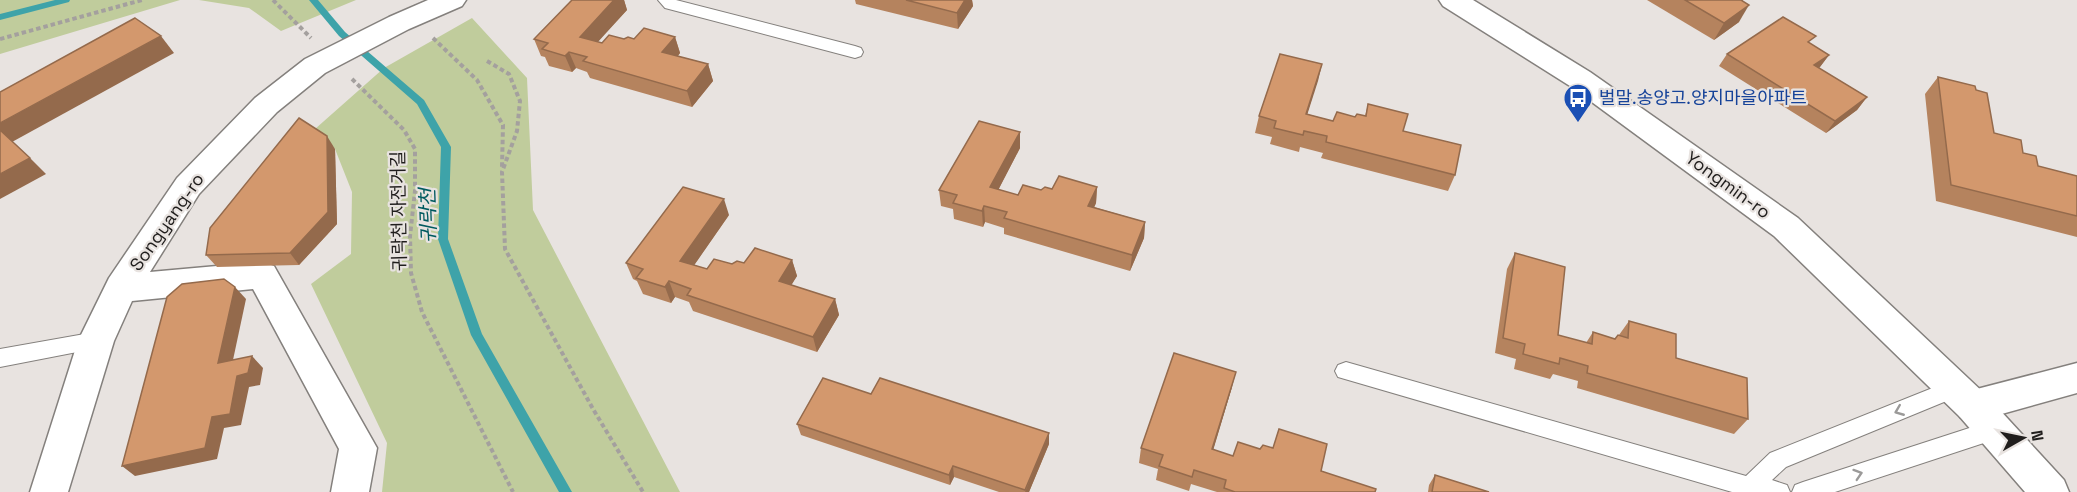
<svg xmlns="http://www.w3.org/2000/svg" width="2077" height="492" font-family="'Space Grotesk','Noto Sans KR',sans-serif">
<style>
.green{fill:#c0cc9c}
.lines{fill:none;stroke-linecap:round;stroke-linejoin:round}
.stream{fill:#3ea3a9;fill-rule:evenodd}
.service-casing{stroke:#84807d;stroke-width:2}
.minor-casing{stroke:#84807d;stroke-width:3}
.tertiary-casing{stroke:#84807d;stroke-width:3}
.path{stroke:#a4a09e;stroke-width:4;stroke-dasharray:4.5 3;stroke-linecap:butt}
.service{fill:#fff;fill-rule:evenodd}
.minor{fill:#fff;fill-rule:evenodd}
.tertiary{fill:#fff;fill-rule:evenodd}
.wall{fill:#b5835e}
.shaded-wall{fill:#946a4c}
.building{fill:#d3986d;stroke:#946a4c;stroke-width:1.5}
.oneway{stroke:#9b9a99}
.labels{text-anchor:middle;stroke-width:4.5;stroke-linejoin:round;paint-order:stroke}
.transit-label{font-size:18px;fill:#164399;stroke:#e8e3e0;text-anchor:start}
.street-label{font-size:18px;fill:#201e1d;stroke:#e8e3e0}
.water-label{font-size:20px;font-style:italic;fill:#005a5f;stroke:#e8e3e0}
</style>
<rect width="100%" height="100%" fill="#e8e3e0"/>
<g class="green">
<path d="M0,0H180L0,54Z"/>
<path d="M199,0H356L281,31L249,8Z"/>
<path d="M472,18L527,78L533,210L680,492H382L387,443L311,284L351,254L352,192L335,149L315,129L384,68Z"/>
</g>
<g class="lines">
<g class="stream">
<path d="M55,0H70L69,2L0,20V14Z"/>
<path d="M309,0H318L345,32L424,100L451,147L448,239L482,334L572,492H559L471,335L438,239L441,147L417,104L339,36Z"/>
</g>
<g class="service-casing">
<g id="service">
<path d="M658,0H676L855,46L861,48L863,52L861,56L855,58L665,8Z"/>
<path d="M96,332L103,335L106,341L103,347L0,367V349Z"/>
<path d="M1346,362L1746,476L1770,453L1945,383L1953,380L1961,383L1964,389L1961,395L1786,467L1772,480L1787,485L1790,492H1732L1338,377L1335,371L1338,365Z"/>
<path d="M1994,420L2002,423L2005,430L2002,437L1835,492H1792L1795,485L1803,482Z"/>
</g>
</g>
<g class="minor-casing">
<g id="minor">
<path d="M428,0H466L462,6L409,29L325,73L277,112L199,194L150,272L262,262L274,266L377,448L369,492H331L339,449L253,289L132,301L114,341L68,492H30L78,341L109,278L177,178L255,98L305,59L389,17Z"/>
<path d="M2077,363V393L1973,422L1960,417L1955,406L1960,395L1973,390Z"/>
</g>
</g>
<g class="tertiary-casing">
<path id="tertiary" d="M1439,0H1473L1590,72L1798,218L1986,395L2064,480L2069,492H2025L1960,417L1774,236L1570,86L1443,6Z"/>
</g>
<g class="path">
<path d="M273,0L311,38"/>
<path d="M433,38L477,80L503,125L502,167"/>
<path d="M0,39L142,0"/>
<path d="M487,61L509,74L520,101L517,131L502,172L505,249L593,409L643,492"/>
<path d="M352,79L404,130L415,149V191L410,236L411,273L422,312L513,492"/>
</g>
<use href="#service" class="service"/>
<use href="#minor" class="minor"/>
<use href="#tertiary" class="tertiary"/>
</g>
<g class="wall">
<path d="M572,0H624L627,10L597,42L602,43L624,39L675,37L680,53L678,56L708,64L713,81L692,107L590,78L587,72L576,68L572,72L549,66L545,57L541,56L534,39Z"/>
<path d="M855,0H972L973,6L958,29L856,4Z"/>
<path d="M1647,0H1743L1739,22L1714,40Z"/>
<path d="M1811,44L1829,55L1819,68L1867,97L1857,110L1826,133L1719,66L1727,54Z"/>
<path d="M1322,64L1307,114L1333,121L1355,117L1365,116L1368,104L1403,131L1455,175L1448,191L1321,158L1323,153L1300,147L1299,152L1270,144L1272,137L1255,133L1259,116Z"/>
<path d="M1938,77L1976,90L1994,133L2023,153L2038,166L2077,176V237L1936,201L1925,94Z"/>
<path d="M1020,132V148L998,190L1018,195L1041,190L1097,187L1096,203L1094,207L1145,222L1144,238L1130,271L1004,234V228L985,222L983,227L954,219L953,209L941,206L939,190Z"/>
<path d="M335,149L337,224L299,265L217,267L206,255Z"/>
<path d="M729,215L694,265L707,269L732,264L792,260L797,276L791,285L835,299L839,315L817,352L693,311L689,302L675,297L671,303L643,294L637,281L633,279L626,263Z"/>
<path d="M1515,253L1558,335L1586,343L1593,332L1615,339L1619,335L1629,321L1676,358L1748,419L1734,434L1577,388L1578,381L1553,374L1550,379L1514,369L1516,359L1495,353L1507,269Z"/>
<path d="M1232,387L1213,450L1233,456L1260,449L1273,448L1279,429L1321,471L1375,492H1217L1191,484L1189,491L1156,480L1158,469L1139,463L1141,448Z"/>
<path d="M871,394L1049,444L1029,492H999L954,477L950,485L801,435L797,424Z"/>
<path d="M1435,475L1489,492H1428L1429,485Z"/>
</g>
<g class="shaded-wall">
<path d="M614,0H624L627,10L587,54L580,37Z"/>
<path d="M965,0H972L973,6L958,29L957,13Z"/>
<path d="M1749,5L1739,22L1714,40L1724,23Z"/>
<path d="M161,36L174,53L12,142L0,130V123Z"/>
<path d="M675,37L680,53L668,68L662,52Z"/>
<path d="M569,52L576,68L572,72L565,56Z"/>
<path d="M1829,55L1820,67L1805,78L1814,65Z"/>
<path d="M708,64L713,81L692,107L687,91Z"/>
<path d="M1322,64L1318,81L1302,131L1306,114Z"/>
<path d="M1867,97L1857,110L1826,133L1835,121Z"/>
<path d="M1020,132V148L991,204L990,187Z"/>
<path d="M327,136L335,149L337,224L299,265L290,253Z"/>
<path d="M30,158L46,174L0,199V174Z"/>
<path d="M1097,187L1096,203L1088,222V206Z"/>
<path d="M724,199L729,215L686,277L680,261Z"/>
<path d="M984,206L985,222L983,227L982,211Z"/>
<path d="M1145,222L1144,238L1130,271L1132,255Z"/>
<path d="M792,260L797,276L784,297L779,281Z"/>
<path d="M669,281L675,297L671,303L665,287Z"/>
<path d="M235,287L246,299L230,374L218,363Z"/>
<path d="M835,299L839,315L817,352L813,337Z"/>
<path d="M252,356L263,368L260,385L249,387L241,425L224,428L217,459L135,476L122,466L212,417L237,376Z"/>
<path d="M1236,372L1232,387L1209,464L1212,449Z"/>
<path d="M1049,433V444L1029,492H1025Z"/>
<path d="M953,466L954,477L950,485L949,475Z"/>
</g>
<g class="building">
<path d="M572,0H614L580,37L602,43L609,35L624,39L628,37L634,39L644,28L675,37L662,52L708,64L687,91L583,61L587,57L569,52L565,56L542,49L548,43L534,39Z"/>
<path d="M906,0H965L957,13Z"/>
<path d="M1685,0H1741L1749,5L1724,23Z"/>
<path d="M1783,17L1816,36L1808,42L1829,55L1814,65L1867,97L1835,121L1727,54Z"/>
<path d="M135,18L161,36L0,123V92Z"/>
<path d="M1280,54L1322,64L1306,114L1333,121L1337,112L1355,117L1357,114L1366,116L1368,104L1408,114L1403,131L1461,145L1455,175L1326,142L1327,136L1304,131L1303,135L1274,128L1276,121L1259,116Z"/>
<path d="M1938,77L1975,86L1976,90L1987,93L1994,133L2021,140L2023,153L2036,156L2038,166L2077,176V216L1951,185Z"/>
<path d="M299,118L327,136L328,212L290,253L206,255L210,228Z"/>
<path d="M979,121L1020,132L990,187L1018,195L1023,185L1041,190L1045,187L1052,189L1059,176L1097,187L1088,206L1145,222L1132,255L1004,218L1007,212L984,206L982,211L953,203L957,195L939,190Z"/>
<path d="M0,130L30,158L0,174Z"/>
<path d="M683,187L724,199L680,261L707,269L714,259L732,264L737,261L744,263L755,248L792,260L779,281L835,299L813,337L687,295L691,289L669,281L665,287L636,278L643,269L626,263Z"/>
<path d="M1515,253L1565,267L1558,335L1592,344L1593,332L1615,339L1618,335L1628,338L1629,321L1676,334V358L1747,378L1748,419L1587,373L1588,366L1560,358L1559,364L1523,354L1525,344L1503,338Z"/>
<path d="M224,279L235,287L218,363L252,356L248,373L237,376L230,414L212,417L205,448L122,466L167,297L182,284Z"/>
<path d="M1174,353L1236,372L1212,449L1233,456L1238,442L1260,449L1263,445L1273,448L1279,429L1327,444L1321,471L1376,489L1375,492H1235L1224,488L1226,480L1194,470L1192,477L1159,466L1163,455L1141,448Z"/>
<path d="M823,378L871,394L880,378L1049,433L1025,490L953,466L949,475L797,424Z"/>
<path d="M1435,475L1489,492H1432Z"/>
</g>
<defs><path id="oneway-chevron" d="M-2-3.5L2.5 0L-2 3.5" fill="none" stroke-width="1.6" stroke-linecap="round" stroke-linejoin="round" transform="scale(1.5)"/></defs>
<g class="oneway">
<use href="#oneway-chevron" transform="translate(1899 411) rotate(158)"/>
<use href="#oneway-chevron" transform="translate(1858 474) rotate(-18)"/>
</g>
<defs>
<g id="bus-pin" transform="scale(1.5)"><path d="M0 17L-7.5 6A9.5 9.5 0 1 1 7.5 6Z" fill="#1a4fb4" stroke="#e8e3e0"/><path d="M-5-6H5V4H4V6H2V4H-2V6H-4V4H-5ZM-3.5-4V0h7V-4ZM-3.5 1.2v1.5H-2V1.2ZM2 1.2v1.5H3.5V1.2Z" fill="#fff"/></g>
</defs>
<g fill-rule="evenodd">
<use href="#bus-pin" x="1578" y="98"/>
</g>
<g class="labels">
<g class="transit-label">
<text x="1599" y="104">벌말.송양고.양지마을아파트</text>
</g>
<g class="street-label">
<text transform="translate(1728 185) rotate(36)" y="6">Yongmin-ro</text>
<text transform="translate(399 211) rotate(-91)" y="6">귀락천 자전거길</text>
<text transform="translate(167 222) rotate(-55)" y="6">Songyang-ro</text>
</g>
<g class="water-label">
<text transform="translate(428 216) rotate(-92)" y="7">귀락천</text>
</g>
</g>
<g transform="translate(2023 438) rotate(81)" stroke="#e8e3e0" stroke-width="4.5" paint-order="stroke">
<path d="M0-4.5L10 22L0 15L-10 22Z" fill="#201e1d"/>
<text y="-9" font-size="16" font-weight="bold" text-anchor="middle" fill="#201e1d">N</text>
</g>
</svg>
